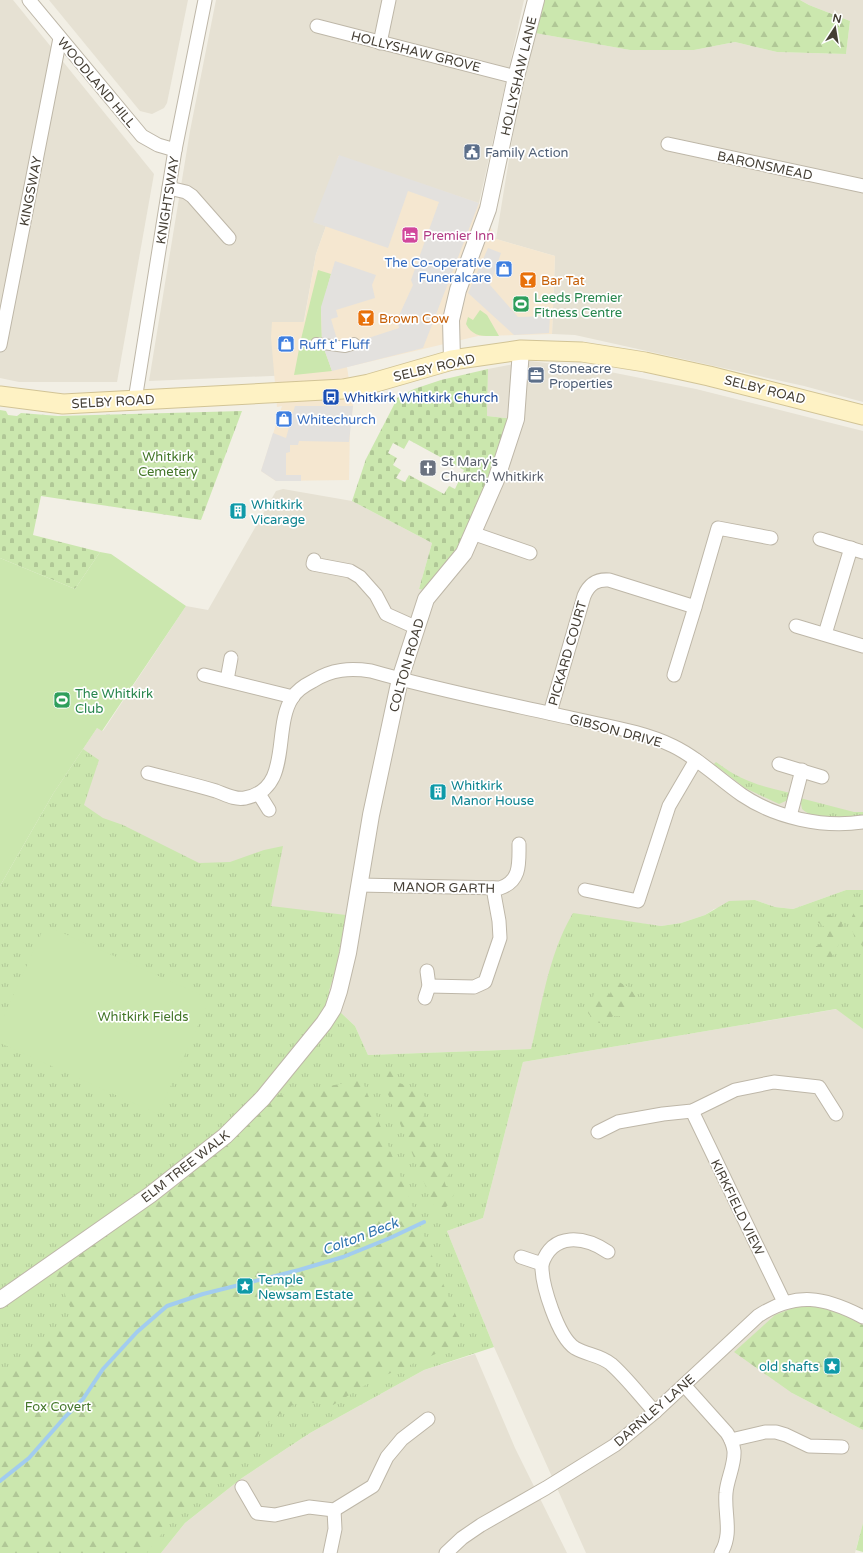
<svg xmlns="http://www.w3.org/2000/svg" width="863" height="1553" font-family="'Varela Round',sans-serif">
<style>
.residential{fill:#e6e1d3}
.commercial{fill:#f5e7d0}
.grass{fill:url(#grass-tufts)}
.forest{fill:url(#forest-firs)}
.cemetery{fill:url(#cemetery-stones);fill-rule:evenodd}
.garden{fill:#cbe7ae}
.parking{fill:#e3e1de}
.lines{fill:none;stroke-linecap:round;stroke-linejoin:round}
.stream{stroke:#a2ccef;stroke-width:4}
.pedestrian-casing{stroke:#beb7a8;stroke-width:12}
.minor-casing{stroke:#beb7a8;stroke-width:15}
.tertiary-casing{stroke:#beb7a8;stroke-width:18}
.secondary-casing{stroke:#d2c496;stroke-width:21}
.pedestrian{stroke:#fff;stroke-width:10}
.minor{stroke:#fff;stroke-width:13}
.tertiary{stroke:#fff;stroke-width:16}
.secondary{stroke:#fef2c4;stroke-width:19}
.labels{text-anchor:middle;stroke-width:3.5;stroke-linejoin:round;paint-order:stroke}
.street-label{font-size:13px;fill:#453f35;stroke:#fff}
.service-label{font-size:13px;fill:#4e5e75;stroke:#fff;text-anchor:start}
.hotel-label{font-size:13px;fill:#b23c85;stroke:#fff;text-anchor:start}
.shop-label{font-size:13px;fill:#366cbe;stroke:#fff;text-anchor:start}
.food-label{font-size:13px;fill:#c56008;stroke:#fff;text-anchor:start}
.leisure-label{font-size:13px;fill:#27864d;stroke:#fff;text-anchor:start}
.transit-label{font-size:13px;fill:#164399;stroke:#fff;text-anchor:start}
.park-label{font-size:13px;fill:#437629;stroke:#fff}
.worship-label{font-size:13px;fill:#5b616d;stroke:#fff;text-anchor:start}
.culture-label{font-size:13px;fill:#0d838f;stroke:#fff;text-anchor:start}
.water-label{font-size:14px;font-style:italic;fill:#2f74af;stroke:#fff}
</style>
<defs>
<pattern id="grass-tufts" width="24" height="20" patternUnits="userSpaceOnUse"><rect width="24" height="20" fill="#cbe7ae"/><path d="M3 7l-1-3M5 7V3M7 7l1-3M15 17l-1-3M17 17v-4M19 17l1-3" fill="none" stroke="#b0c796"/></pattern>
<pattern id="forest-firs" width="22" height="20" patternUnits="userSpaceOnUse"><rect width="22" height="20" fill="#cbe7ae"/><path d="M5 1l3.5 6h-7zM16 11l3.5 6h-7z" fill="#b0c796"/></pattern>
<pattern id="cemetery-stones" width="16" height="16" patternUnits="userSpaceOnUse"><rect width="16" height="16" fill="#cbe7ae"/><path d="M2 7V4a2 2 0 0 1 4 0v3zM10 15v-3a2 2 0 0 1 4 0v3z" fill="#b0c796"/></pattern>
</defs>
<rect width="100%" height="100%" fill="#f2efe5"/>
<g class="residential">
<path d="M0,0H13L154,174L117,382H19L0,378Z"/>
<path d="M49,0H188L167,103L164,108L152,114L140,111Z"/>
<path d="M216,0H524L479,203L314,222L326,226L316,254L294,375L149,381L190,131Z"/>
<path d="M800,0H863V402L804,386L575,335L552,334L555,256L496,239L516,116L535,33L630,50H694L735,42L777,52L846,54L850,21L809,5Z"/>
<path d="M530,361L595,369L696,389L863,431V890H846L793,909L775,907L755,900L714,909L705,915L681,923L661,926L630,922L551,969L531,1049L368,1055L355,1026L338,1010L53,794L97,728L103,731L186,606L208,610L276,491L283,489L352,501L432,543L419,589L432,592L515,419L487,416L488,369Z"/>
<path d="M837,1009L863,1029V1325L845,1315L792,1393L863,1430V1523L855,1553H586L494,1347L447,1231L483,1218L523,1062Z"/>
<path d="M475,1354L515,1448L567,1553H161L185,1523L242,1478L310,1433L424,1370Z"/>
</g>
<path class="commercial" d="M338,156L479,203L496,239L555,256L552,334L478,336L347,367L353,406L350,426L349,480L276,481L261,471L282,406L277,407L271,337L272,322H304L316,254L326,226Z"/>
<g class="grass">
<path d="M83,749L99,760L84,805L103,818L123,825L199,863L230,862L264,850L283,846L271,906L346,915L336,968L329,991L336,999L338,1010L355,1026L368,1055L531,1049C542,1004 549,953 573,913L661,926L681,923L705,915L729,901L755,900L775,907L793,909L846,890H863V1029L836,1009L523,1062L483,1218L447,1231L494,1347L424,1370L310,1433L242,1478L185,1523L161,1553H0V886L53,794Z"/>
<path d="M716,762C743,782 758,785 790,793L788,800L779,804L745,788L714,764Z"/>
<path d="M800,798L854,812H863V816C848,818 812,820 802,809Z"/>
<path d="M863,1523V1552L856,1550Z"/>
</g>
<g class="forest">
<path d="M543,0H800L809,5L850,21L846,54L777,52L735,42L694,50H630L535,33Z"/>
<path d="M860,905H863V947C850,931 845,921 860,905Z"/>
<path d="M822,913L830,915L842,922C842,938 839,948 829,961L820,958L815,947L825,941L830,930L817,922Z"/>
<path d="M619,982L630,988L639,1001L625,1016H613L605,1024L595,1022L588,1013L594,994L603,989L610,994L612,988Z"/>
<path d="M389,1070L396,1072L397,1082L420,1091L428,1100L423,1118L432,1132L428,1138C432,1156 446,1155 451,1172L444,1180L446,1186L455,1189C453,1202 447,1207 437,1214L379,1072Z"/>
<path d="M362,1080L466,1341L372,1381L333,1405L298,1401L265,1425L237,1466L174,1518L147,1553H0V1380L52,1332L75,1319L64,1292L44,1269L263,1098Z"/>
<path d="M798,1306H820L845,1315L863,1325V1430L792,1393L734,1352L775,1315Z"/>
</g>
<g class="cemetery">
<path d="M488,369L487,416L516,419L472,533L432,592L419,589L432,543L352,501L366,459L398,397L414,389L441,380ZM409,440L464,470L455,489L449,486L444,494L409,475L405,482L396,478L401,470L393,465L397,458L388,453L393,443L404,449Z"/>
<path d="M0,410L6,411L8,415L17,416L21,413L58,416L242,411L201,520L41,496L33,535L100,552L75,589L0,558Z"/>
</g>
<g class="garden">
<path d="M318,270L331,274L321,311L322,343L332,371L294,375L301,339Z"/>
<path d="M480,310L487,315L499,336C485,336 473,338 466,324L468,317L473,320Z"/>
<path d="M100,552L111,554L186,606L102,731L97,728L53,794L0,886V558L75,589Z"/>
<path d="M45,925L210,999L158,1114L0,1043V1025Z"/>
</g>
<g class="parking">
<path d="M339,155L479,203L423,348L332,371L322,343L321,307L335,261L376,275L372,285L375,298L336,310L338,317L331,319L338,343L346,340L347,345L399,328L397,320L413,285L411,280L439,202L408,191L388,248L313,222Z"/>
<path d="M488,248L501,253L490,285L518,317L550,316L549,333L514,335L468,293Z"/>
<path d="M295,406H353L349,442L299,441L298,445H290V452L286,453V475H301V481H276L261,471L273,433L286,438Z"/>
</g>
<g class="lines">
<path class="stream" d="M0,1481L29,1458L65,1417L83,1399L103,1369L137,1332L167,1306L203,1294L299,1270L343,1257L390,1238L424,1222"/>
<g class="pedestrian-casing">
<path id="pedestrian" d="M316,343L345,347L355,344L354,343"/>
</g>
<g class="minor-casing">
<g id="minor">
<path d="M29,0L142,136L158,145L175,150"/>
<path d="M317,26L516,77"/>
<path d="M380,43L389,0"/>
<path d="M668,144L863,186"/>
<path d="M169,188L186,192L192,196L229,238"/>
<path d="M0,345L60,38"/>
<path d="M135,400L175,150L205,0"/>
<path d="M472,533L530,553"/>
<path d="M820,539L863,552"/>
<path d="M314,560L313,564L350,571L360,577L376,595L386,614L415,627"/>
<path d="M796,626L863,646"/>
<path d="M825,634L851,548"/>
<path d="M204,675L293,697"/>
<path d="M674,675L695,607"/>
<path d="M227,680L231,658"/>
<path d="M550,713L584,596C589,584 597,579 609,580L695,607L718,528L771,538"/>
<path d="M779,764L822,777"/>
<path d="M148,773C170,779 193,784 216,791C225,794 234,800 245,798C293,789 272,729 292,698C297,690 305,685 313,681C332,669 350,668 371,671C437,690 504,703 571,718C605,726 642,731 673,746C698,758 719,779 742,795C776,818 823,828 863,822"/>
<path d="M259,794L269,810"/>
<path d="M790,816L802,770"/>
<path d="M359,885L500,888C521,881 519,863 519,844"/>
<path d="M585,890L638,901L669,806L696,760"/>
<path d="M429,986L474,987L485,982L500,938L499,921L493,888"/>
<path d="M425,998L429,986L427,971"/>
<path d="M692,1111L784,1302"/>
<path d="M598,1132L618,1122L663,1114L692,1111L735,1090L774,1082L819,1087L836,1114"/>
<path d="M521,1257L542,1264C553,1232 584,1236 608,1252"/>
<path d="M542,1264C541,1284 558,1337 575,1348C587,1355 600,1355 611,1364C627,1378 641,1397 655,1412"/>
<path d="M684,1385L727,1433C731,1439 733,1444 734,1451C735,1465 727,1479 726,1493C724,1514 733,1533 721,1553"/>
<path d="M731,1440L765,1432H776L786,1435L809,1446L842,1447"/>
<path d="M242,1487L257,1513L275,1515L309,1507L334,1510L373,1486L387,1457L402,1439L428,1419"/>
<path d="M330,1553L335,1529L334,1510"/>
<path d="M446,1553L462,1538L481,1525L546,1488L615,1445L655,1412L758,1316C796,1291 825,1297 863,1317"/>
</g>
</g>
<g class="tertiary-casing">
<g id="tertiary">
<path d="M452,360L451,320L458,290L488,209L516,77L536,0"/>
<path d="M0,1300L150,1195L225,1136L263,1098L324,1023L333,1009L339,991L348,953L371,815L400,679L426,599L464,553L496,480L516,419L521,350"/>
</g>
</g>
<g class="secondary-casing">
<path id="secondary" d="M0,396L63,404L343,389L369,384L452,360L521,350L582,352L645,362L709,376L863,415"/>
</g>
<use href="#pedestrian" class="pedestrian"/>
<use href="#minor" class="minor"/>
<use href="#tertiary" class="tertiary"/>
<use href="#secondary" class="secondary"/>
</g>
<defs>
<g id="civic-square" transform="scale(0.9)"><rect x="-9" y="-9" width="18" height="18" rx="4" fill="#5c6f8a" stroke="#fff"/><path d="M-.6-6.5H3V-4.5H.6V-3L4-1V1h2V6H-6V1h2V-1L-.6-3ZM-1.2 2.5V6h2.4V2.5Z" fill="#fff"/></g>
<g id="hotel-square" transform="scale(0.9)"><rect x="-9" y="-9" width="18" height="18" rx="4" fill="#d1479c" stroke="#fff"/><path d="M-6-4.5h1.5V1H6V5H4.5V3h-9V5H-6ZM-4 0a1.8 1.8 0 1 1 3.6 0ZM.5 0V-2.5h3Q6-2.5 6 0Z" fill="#fff"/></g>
<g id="shop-square" transform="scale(0.9)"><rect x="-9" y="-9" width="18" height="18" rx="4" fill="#3f7fe0" stroke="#fff"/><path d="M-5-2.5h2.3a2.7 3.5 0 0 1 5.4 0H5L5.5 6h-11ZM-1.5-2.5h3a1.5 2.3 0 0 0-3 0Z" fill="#fff"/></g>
<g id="bar-square" transform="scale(0.9)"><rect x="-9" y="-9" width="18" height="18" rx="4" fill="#e8710a" stroke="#fff"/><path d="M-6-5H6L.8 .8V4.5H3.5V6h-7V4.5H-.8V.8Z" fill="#fff"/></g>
<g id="stadium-square" transform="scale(0.9)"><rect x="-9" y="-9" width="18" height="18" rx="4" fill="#2e9e5b" stroke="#fff"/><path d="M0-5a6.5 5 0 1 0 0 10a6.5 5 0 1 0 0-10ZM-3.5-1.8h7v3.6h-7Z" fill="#fff"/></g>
<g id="office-square" transform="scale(0.9)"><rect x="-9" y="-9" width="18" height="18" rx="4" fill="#5c6f8a" stroke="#fff"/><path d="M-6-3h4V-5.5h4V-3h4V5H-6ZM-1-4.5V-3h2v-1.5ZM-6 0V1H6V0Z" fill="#fff"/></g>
<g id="bus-square" transform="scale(0.9)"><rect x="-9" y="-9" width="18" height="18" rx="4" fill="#1a4fb4" stroke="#fff"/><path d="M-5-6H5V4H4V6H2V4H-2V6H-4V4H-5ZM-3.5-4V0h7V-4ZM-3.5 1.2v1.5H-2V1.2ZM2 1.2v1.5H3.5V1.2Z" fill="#fff"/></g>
<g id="church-square" transform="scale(0.9)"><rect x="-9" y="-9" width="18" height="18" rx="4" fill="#6b7280" stroke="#fff"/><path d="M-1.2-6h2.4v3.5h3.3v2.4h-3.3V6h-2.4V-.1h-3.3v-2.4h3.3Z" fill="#fff"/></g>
<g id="building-square" transform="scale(0.9)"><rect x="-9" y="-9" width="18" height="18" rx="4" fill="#0f9aa8" stroke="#fff"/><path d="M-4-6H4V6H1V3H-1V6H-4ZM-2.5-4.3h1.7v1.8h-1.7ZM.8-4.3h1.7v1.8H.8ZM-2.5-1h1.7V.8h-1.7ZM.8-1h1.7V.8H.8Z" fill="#fff"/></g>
<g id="sight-square" transform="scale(0.9)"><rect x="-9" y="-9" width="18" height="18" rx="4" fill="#0f9aa8" stroke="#fff"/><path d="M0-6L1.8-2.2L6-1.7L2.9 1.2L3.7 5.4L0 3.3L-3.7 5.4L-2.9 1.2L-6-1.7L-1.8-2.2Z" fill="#fff"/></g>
</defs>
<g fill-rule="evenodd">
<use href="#civic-square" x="472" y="152"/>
<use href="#hotel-square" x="410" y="235"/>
<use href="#shop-square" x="504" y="269"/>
<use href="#bar-square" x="528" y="280"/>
<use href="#stadium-square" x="521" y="304"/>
<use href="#bar-square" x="366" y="318"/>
<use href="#shop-square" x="286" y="344"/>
<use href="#office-square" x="536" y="375"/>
<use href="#bus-square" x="331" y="397"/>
<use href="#shop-square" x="284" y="419"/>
<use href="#church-square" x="428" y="468"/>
<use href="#building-square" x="238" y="511"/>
<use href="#stadium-square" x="62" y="700"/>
<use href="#building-square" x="438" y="792"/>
<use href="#sight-square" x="245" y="1286"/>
<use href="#sight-square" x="832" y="1366"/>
</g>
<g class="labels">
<g class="street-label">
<text transform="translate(416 51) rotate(14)" y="5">HOLLYSHAW GROVE</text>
<text transform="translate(518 76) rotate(-77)" y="5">HOLLYSHAW LANE</text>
<text transform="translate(97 82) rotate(50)" y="5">WOODLAND HILL</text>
<text transform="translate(765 165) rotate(12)" y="5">BARONSMEAD</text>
<text transform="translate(30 191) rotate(-79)" y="5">KINGSWAY</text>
<text transform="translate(167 200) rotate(-81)" y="5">KNIGHTSWAY</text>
<text transform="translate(434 367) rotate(-13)" y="5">SELBY ROAD</text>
<text transform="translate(765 389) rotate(14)" y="5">SELBY ROAD</text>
<text transform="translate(113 401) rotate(-3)" y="5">SELBY ROAD</text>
<text transform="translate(567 653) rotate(-74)" y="5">PICKARD COURT</text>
<text transform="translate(406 665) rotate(-74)" y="5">COLTON ROAD</text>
<text transform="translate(616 730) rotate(15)" y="5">GIBSON DRIVE</text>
<text transform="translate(444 887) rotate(1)" y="5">MANOR GARTH</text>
<text transform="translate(185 1166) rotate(-38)" y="5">ELM TREE WALK</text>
<text transform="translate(738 1207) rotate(64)" y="5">KIRKFIELD VIEW</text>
<text transform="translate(654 1410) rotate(-41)" y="5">DARNLEY LANE</text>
</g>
<g class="service-label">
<text x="485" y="157">Family Action</text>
<text x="549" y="373">Stoneacre<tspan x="549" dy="15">Properties</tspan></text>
</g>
<g class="hotel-label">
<text x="423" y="240">Premier Inn</text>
</g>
<g class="shop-label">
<text x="491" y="267" text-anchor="end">The Co-operative<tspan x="491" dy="15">Funeralcare</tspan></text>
<text x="299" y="349">Ruff t' Fluff</text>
<text x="297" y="424">Whitechurch</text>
</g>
<g class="food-label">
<text x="541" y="285">Bar Tat</text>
<text x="379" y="323">Brown Cow</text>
</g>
<g class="leisure-label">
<text x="534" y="302">Leeds Premier<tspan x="534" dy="15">Fitness Centre</tspan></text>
<text x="75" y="698">The Whitkirk<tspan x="75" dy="15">Club</tspan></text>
</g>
<g class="transit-label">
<text x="344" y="402">Whitkirk Whitkirk Church</text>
</g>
<g class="park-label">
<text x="168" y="461">Whitkirk<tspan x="168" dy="15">Cemetery</tspan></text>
<text x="143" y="1021">Whitkirk Fields</text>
<text x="58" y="1411">Fox Covert</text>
</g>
<g class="worship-label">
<text x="441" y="466">St Mary's<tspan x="441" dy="15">Church, Whitkirk</tspan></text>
</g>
<g class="culture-label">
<text x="251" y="509">Whitkirk<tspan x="251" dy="15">Vicarage</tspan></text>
<text x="451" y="790">Whitkirk<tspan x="451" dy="15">Manor House</tspan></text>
<text x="258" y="1284">Temple<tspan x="258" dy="15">Newsam Estate</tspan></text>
<text x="819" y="1371" text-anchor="end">old shafts</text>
</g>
<g class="water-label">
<text transform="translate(360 1236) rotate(-21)" y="5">Colton Beck</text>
</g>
</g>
<g transform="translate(835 28) rotate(12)" stroke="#ffffff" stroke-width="3" paint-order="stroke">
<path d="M0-3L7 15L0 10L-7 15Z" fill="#453f35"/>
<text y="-6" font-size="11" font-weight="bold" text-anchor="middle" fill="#453f35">N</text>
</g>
</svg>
